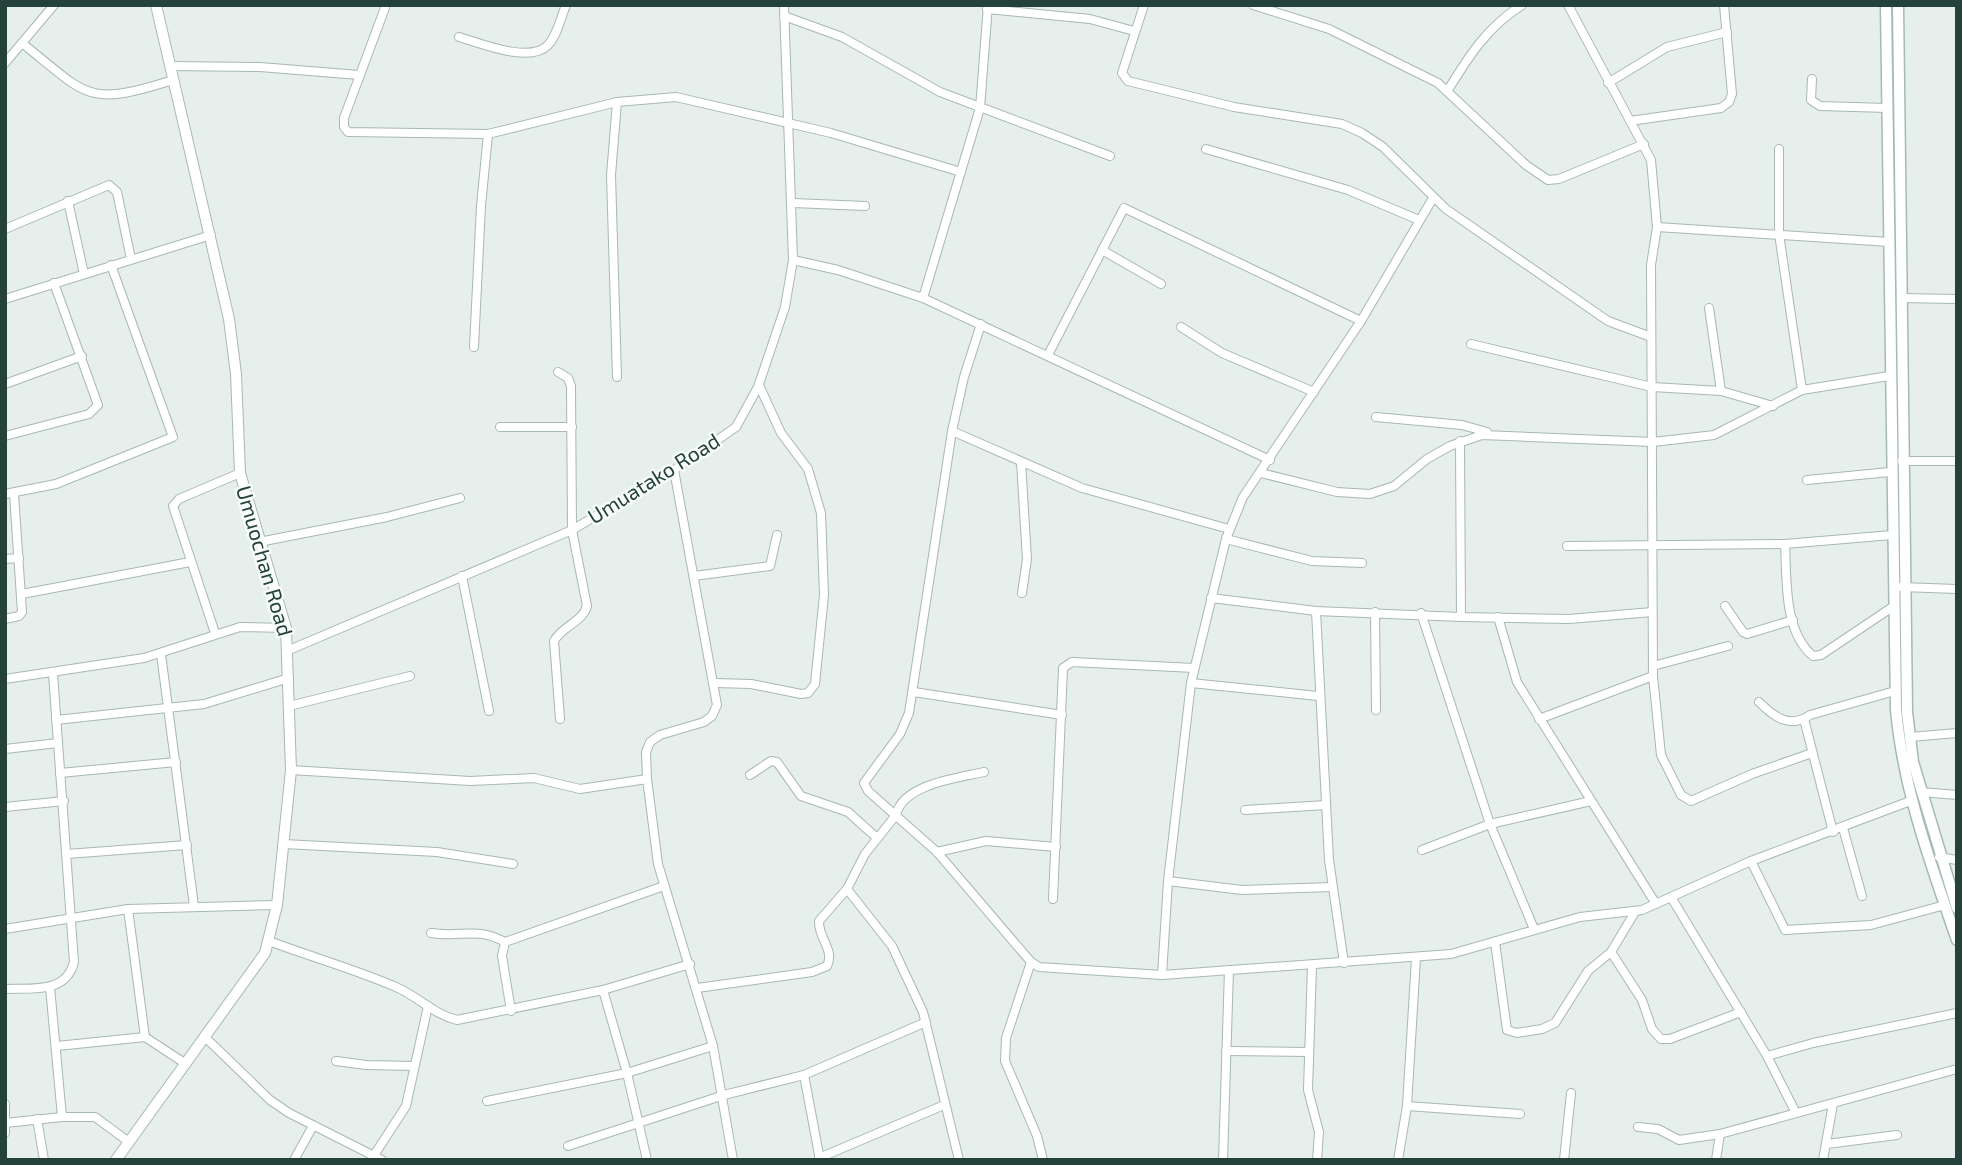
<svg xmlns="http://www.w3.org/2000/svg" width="1962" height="1165" font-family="'Exo 2',sans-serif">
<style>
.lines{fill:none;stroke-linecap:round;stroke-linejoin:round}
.minor-casing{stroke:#a8b8b2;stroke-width:10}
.tertiary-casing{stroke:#a8b8b2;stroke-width:12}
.secondary-casing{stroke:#a4bbb3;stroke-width:13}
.minor{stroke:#fff;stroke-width:8}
.tertiary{stroke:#fff;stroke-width:10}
.secondary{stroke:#fff;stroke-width:10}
.labels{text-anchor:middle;stroke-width:5;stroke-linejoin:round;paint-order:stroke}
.street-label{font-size:21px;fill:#24423a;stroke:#f7fbf9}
</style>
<rect width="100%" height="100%" fill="#e6efeb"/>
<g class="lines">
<g class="minor-casing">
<g id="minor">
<path d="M386,5L344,118V127L348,132L488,134L617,102L676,97L831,133L961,172"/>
<path d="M1144,5L1122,73L1128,81L1234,107L1342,124L1362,133L1383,147L1446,209L1608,321L1651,337"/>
<path d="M1253,5L1329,29L1438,83L1526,165L1548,180L1559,179L1644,144"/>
<path d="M1568,5L1651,160L1657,227L1651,265L1653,676L1661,755L1681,795L1691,801L1752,774L1812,753"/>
<path d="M987,9L1090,19L1134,31"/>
<path d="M784,16L842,37L940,92L1110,156"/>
<path d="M459,37C480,43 530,64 548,45C557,36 561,17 566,5"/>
<path d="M22,43C89,97 87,107 173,80"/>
<path d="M5,63L54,5"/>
<path d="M170,66L260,67L359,75"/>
<path d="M1812,79L1811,100L1820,106L1887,108"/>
<path d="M1608,83L1667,47L1727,32"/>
<path d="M1448,90C1469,56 1487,27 1522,5"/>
<path d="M1630,121L1721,108L1729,102L1732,94L1724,5"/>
<path d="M1206,149L1348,190L1419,220"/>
<path d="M1779,149V234L1802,390"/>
<path d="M68,201L84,274"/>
<path d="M793,203L865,206"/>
<path d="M1657,227L1889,242"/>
<path d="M5,229L109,185L117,192L131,259"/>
<path d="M1102,250L1161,284"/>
<path d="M793,260L838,270L923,298L1270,460"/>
<path d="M923,298L980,108L988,5"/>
<path d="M1901,298L1957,299"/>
<path d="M5,299L211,235"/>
<path d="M1709,308L1721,391"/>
<path d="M981,324L964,377L952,431L909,713L900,734L864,783L868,791L937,852L1031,962L1039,967L1162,975L1451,954L1580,917L1642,910L1751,861L1913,800"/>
<path d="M1181,327L1222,353L1314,392"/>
<path d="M1471,344L1652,387L1721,391L1773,406"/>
<path d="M474,347L481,206L488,134"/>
<path d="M1048,355L1124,208L1361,321"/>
<path d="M558,372L568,378L571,386L572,530L587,606C583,622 562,626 554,641L560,719"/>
<path d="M617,377L611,175L617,102"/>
<path d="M5,384L82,356"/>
<path d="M1376,417L1462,425L1487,432"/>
<path d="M500,427H572"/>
<path d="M952,431L1082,488L1229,529"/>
<path d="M5,436L89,414L98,405L54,283"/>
<path d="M1460,441L1461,617"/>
<path d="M1902,461H1957"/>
<path d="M1021,462L1027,559L1022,593"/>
<path d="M674,470L717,705L712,716L704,722L660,735L650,742L646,752L647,779L658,864L713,1046L733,1160"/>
<path d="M1261,473L1337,492L1370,494L1394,486L1427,459L1450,446L1482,435L1653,442L1714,435L1802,390L1889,376"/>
<path d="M1807,480L1890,472"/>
<path d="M5,494L56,484L173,437L111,265"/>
<path d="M1226,539L1312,561L1362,563"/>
<path d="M259,542L387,517L460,498"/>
<path d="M1785,544C1787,578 1783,631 1813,656L1821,655L1894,606"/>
<path d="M1567,546L1785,544L1892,535"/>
<path d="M5,559L19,558"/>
<path d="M462,576L489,711"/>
<path d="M694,576L770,566L777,535"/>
<path d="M1901,587L1957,589"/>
<path d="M22,594L190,562"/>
<path d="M1211,598L1316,611L1461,617L1569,619L1652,612"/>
<path d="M1725,606L1743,632L1747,634L1793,620"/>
<path d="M1316,611L1329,860L1344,963"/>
<path d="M1375,612L1376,710"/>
<path d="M1421,613L1490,824L1534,929"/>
<path d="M1498,617L1517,682L1656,904"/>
<path d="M5,619L19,616L22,612L14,494"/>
<path d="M215,633L173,506L179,499L240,473"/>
<path d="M289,650L572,530L674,470L736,427L758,387L785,307L793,260L784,5"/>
<path d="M161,654L194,906"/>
<path d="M1653,666L1728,646"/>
<path d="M5,679L144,658L240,627L286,628"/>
<path d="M715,683L751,684L801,694L808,693L815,684L824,595L821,513L808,469L781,433L759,385"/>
<path d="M1191,683L1318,696"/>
<path d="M914,692L1062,715"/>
<path d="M1759,702C1774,717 1790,729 1810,715L1895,691"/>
<path d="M289,706L410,676"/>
<path d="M1539,719L1653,676"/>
<path d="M1804,719L1833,832"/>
<path d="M56,720L204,704L289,678"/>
<path d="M1910,737L1957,733"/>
<path d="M5,749L58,743"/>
<path d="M291,770L470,781L534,778L580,789L647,779"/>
<path d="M60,773L176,762"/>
<path d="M750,775L771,761L777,762L801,796L848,812L877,838"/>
<path d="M1921,792L1957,795"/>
<path d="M5,807L64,801"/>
<path d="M1245,810L1326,805"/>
<path d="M1843,828L1862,896"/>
<path d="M284,844L437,852L513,864"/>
<path d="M1422,850L1490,824L1591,801"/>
<path d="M937,852L986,841L1056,847"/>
<path d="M67,854L187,845"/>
<path d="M1939,857L1957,860"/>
<path d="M1751,861L1785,930L1871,925L1945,905"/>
<path d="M1168,881L1242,890L1333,887"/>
<path d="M847,889L892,946L923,1012L959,1160"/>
<path d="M1671,897L1767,1056L1796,1113"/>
<path d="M1053,899L1063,668L1072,662L1194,668"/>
<path d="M128,909L145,1037"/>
<path d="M5,929L128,909L277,905"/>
<path d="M431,933C462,938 475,926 505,942"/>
<path d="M269,941C311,957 355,969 396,987C419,997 433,1014 457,1020L603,990L690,964"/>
<path d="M1495,942L1507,1030L1517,1033L1542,1029L1555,1023L1588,971L1611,952L1635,912"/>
<path d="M1611,952L1642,1000L1652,1029L1661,1039H1670L1741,1012"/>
<path d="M1031,962L1006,1038L1005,1061L1037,1136L1043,1160"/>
<path d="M1312,966L1308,1090L1319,1132L1317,1160"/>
<path d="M1162,975L1168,881L1191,683L1226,539L1243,497L1361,321L1433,198"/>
<path d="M50,987L62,1117"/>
<path d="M697,988L812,972L827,966C835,950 818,938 819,921L847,889L865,854L896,815C903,784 958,778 984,772"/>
<path d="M5,989C32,988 66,994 74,962L53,674"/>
<path d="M603,990L627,1073L647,1160"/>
<path d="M511,1011L502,956L505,942L664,886"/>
<path d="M206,1038L270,1100L289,1113L382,1160"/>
<path d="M57,1046L145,1037L186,1064"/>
<path d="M1226,1051L1308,1052"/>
<path d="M1767,1056L1813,1043L1957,1013"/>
<path d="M336,1061L366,1065L414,1066"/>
<path d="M804,1075L820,1160"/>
<path d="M487,1101L627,1073L713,1046"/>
<path d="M5,1104V1133"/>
<path d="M1407,1106L1520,1114"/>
<path d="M37,1119L44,1160"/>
<path d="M5,1123L62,1117H95L129,1142"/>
<path d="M1638,1127L1658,1129L1679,1140L1720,1134L1957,1069"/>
<path d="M1827,1144L1897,1135"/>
<path d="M568,1146L724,1095L804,1075L926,1022"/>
<path d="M819,1158L944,1105"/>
<path d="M294,1160L313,1126"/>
<path d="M371,1160L406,1106L428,1006"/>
<path d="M1223,1160L1229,970"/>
<path d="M1398,1160L1407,1106L1416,958"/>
<path d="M1564,1160L1571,1093"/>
<path d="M1716,1160L1720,1134"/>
<path d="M1823,1160L1833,1104"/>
</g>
</g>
<g class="tertiary-casing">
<path id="tertiary" d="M116,1160L265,953L277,905L291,770L286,628L240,473L236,374L229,319L156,5"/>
</g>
<g class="secondary-casing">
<g id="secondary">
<path d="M1886,5L1896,709C1903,789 1931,865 1957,940"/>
<path d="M1898,5L1907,712L1913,762L1957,908"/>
</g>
</g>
<use href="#minor" class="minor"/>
<use href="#tertiary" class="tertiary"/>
<use href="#secondary" class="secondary"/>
</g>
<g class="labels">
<g class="street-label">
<text transform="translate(654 479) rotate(-32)" y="7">Umuatako Road</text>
<text transform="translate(264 561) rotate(74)" y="7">Umuochan Road</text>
</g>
</g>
<rect width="1962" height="1165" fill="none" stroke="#24423a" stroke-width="14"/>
</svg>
